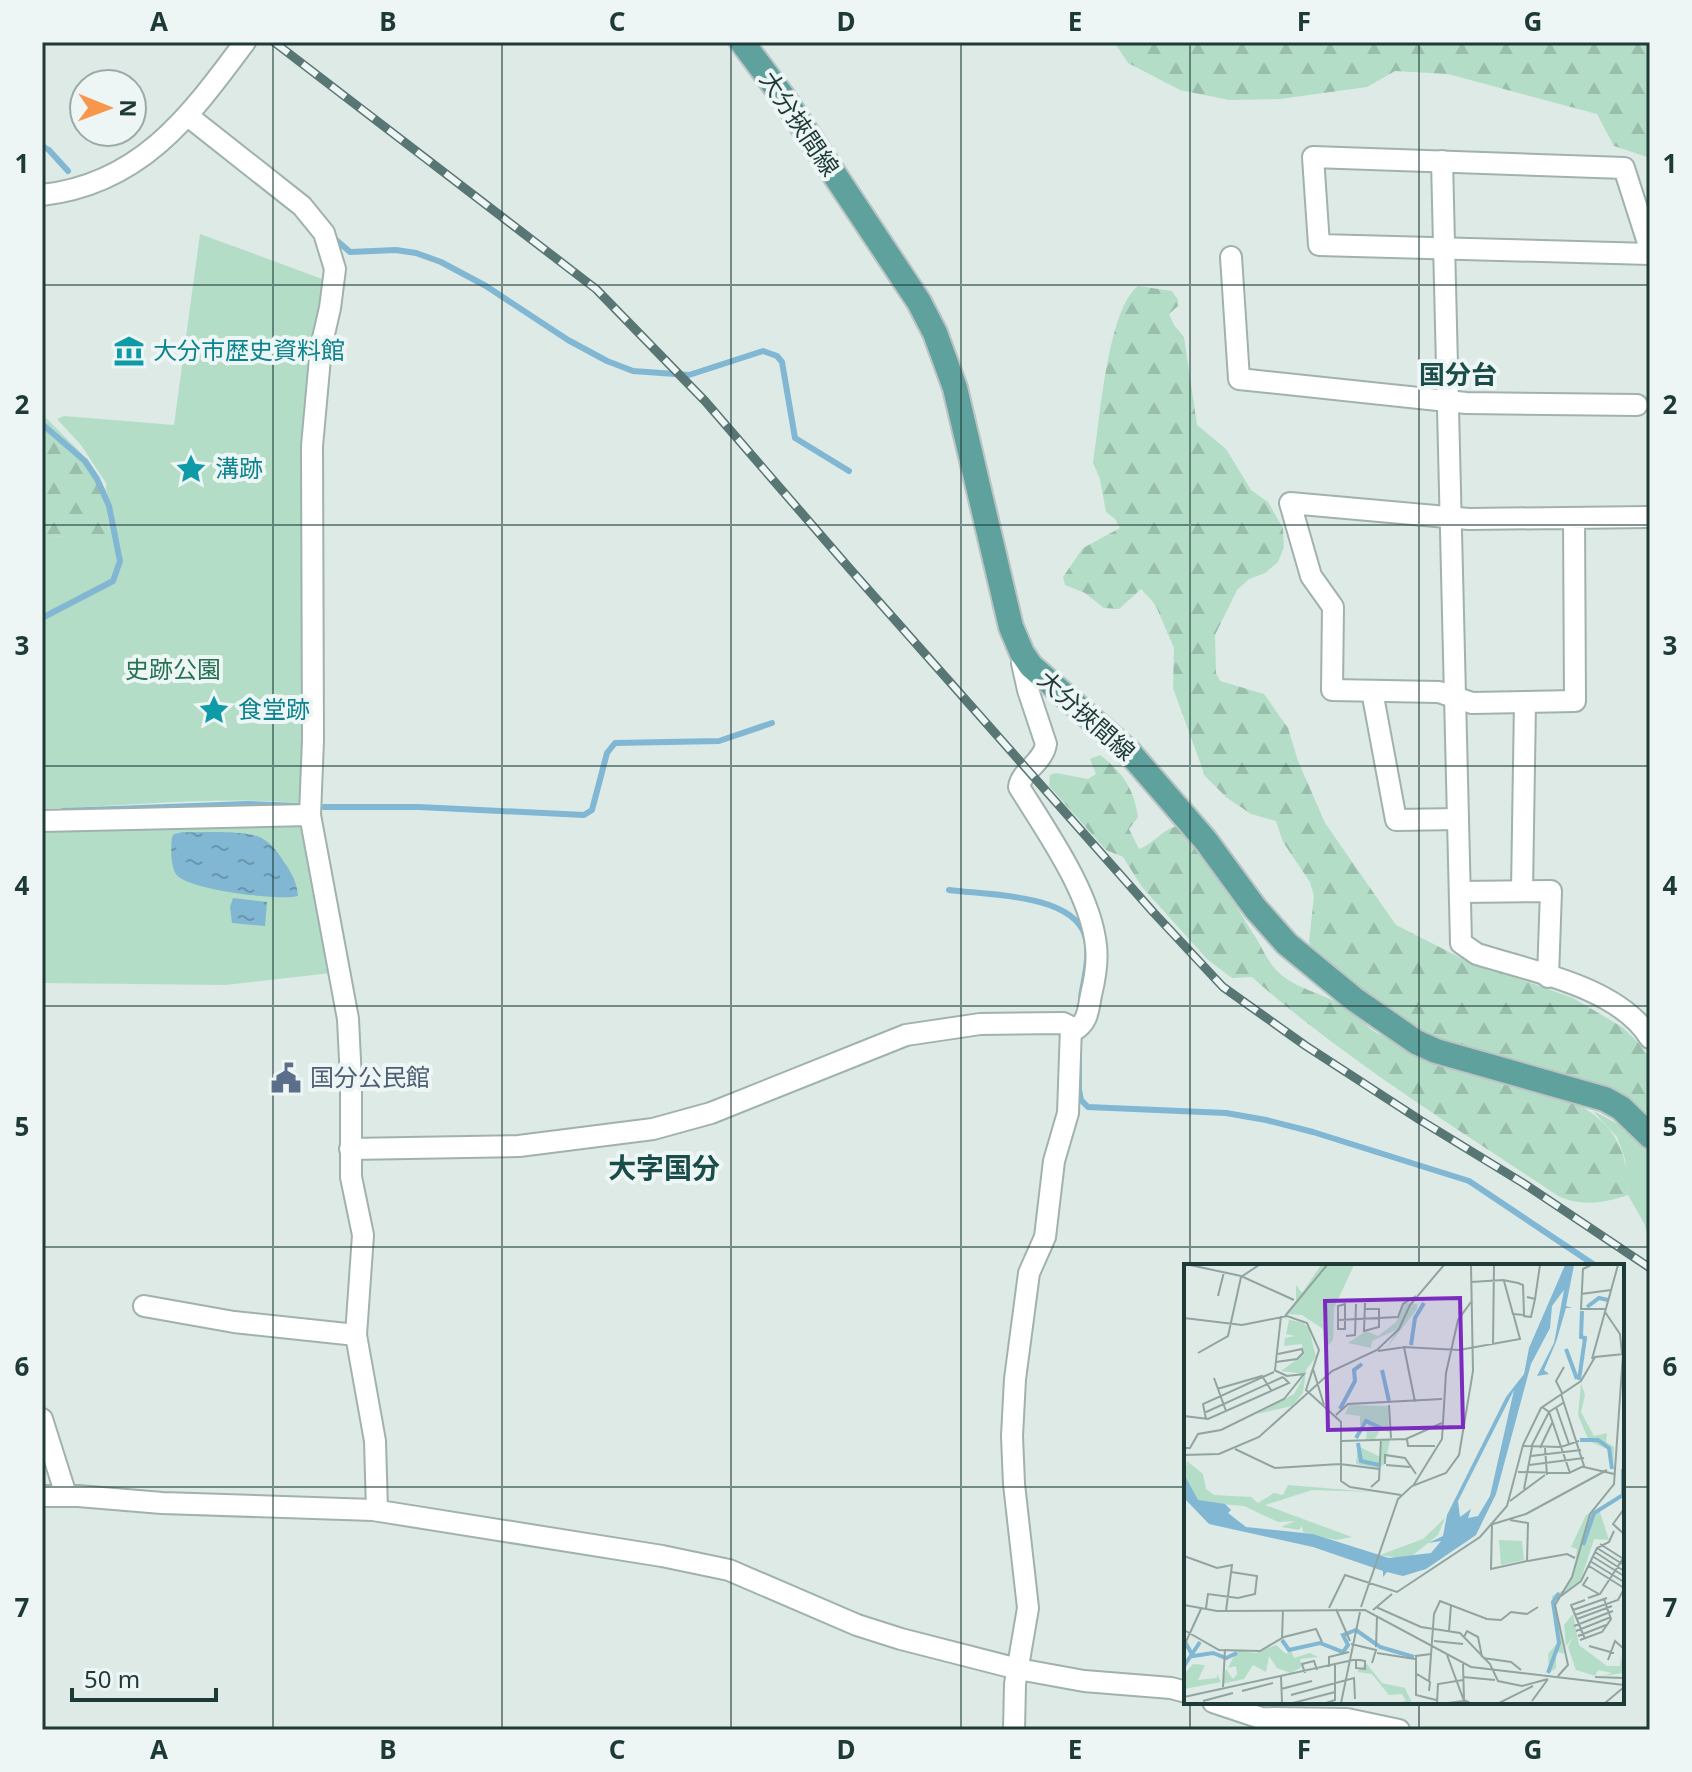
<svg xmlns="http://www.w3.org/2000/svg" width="1692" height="1772" font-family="'Noto Sans','Noto Sans JP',sans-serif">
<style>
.green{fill:#b4ddc7}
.forest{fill:url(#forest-firs)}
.water{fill:url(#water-ripples)}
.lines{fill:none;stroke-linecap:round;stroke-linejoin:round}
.stream{stroke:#81b7d3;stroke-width:6}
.minor-casing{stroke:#a0b2ae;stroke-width:24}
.major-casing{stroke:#bcc4c3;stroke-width:28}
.minor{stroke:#fff;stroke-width:20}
.major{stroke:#5fa29d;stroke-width:24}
.rail-casing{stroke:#587673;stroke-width:9}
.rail{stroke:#edf6f4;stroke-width:6;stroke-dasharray:18;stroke-linecap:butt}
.grid{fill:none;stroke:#1e3a37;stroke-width:2;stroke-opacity:0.55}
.labels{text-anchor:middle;stroke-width:8;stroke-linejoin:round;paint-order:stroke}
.street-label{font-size:24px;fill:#1e3a37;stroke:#edf6f4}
.culture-label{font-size:24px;fill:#0d838f;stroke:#edf6f4;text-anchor:start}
.park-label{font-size:24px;fill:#277252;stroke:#edf6f4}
.service-label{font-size:24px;fill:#4e5e75;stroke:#edf6f4;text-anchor:start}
.neighbourhood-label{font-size:26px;font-weight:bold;fill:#1a4c49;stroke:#edf6f4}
.quarter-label{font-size:28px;font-weight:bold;fill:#1a4c49;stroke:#edf6f4}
.inset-river{fill:none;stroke:#81b7d3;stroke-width:4}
.inset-road{fill:none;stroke:#91a4a0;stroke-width:2}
.view{fill:#7b2cbf;fill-opacity:0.15;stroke:#7b2cbf;stroke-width:4}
.inset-edge{fill:none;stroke:#1e3a37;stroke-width:4}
.neatline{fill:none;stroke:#1e3a37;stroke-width:3}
.grid-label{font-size:26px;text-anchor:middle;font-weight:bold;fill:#1e3a37}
</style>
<defs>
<pattern id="forest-firs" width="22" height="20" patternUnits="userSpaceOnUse" patternTransform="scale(2)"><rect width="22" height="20" fill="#b4ddc7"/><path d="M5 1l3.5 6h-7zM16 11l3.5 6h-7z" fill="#9abeac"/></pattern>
<pattern id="water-ripples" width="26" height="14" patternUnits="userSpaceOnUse" patternTransform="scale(2)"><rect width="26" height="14" fill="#81b7d3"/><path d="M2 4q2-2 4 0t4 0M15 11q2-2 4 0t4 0" fill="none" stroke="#6996ac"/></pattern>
</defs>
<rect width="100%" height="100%" fill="#ddeae6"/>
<g class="green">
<path d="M200,234L325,280C317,320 309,360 306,401C295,535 309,669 302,803C215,796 129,806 42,809V537L109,535L106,483L81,445L57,419L64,416L174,425Z"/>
<path d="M305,819L331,973L225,985L42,983V827Z"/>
<path d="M1593,1111C1612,1120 1639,1134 1649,1154C1654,1166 1650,1226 1650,1243L1644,1223L1628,1195L1625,1159L1617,1137Z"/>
</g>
<g class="forest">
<path d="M1114,42H1650V158L1614,146L1597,114L1448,74L1395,71L1367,87L1280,99L1229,100L1180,90L1128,63Z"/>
<path d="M1138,286L1172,291L1178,300V306L1169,314L1174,325L1184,337L1197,425L1226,449L1251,490L1268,502L1283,528L1284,547L1278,562L1265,573L1249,579L1237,590L1215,635L1216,673L1220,681L1264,694L1288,728L1298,761L1325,823L1396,925L1459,957L1573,998L1622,1027L1642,1046L1650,1060V1118L1613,1095L1438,1046L1320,962L1309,942L1314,896L1310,882L1283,842L1276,821L1251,814L1226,797L1205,776L1173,688L1174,648L1155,604L1141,589L1119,609L1104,608L1085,593L1065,585L1063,577L1083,548L1120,528L1115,519L1106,512L1100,479L1093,463C1100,422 1107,310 1138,286Z"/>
<path d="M42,414L81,453L106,490L109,536L42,537Z"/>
<path d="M1100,755C1122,772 1134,788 1138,817L1129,829L1139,849C1154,844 1161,830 1177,826C1210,857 1232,901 1256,938C1262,948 1268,961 1276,970C1294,989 1326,994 1347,1008C1363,1019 1372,1037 1392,1037L1566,1098C1611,1120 1628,1144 1628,1195C1604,1203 1581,1207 1558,1196C1454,1126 1345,1060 1252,977L1232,978L1208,960L1142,887L1123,857L1106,850L1049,786L1050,775L1056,773L1088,779L1096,774L1090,759Z"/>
</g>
<g class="water">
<path d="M183,832C202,833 247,829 263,839C272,844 279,854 284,862C292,873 297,883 298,896C281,901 186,890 176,874C170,865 171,847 172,837L174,834Z"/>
<path d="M233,898L267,902L265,926L232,923L230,907Z"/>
</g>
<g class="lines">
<g class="stream">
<path d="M42,146L49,150L68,171"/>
<path d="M335,239L350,252L396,250L416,253L441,262L486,286L568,340L607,361L633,371L689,375L763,351L777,356L782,362L795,438L849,471"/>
<path d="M42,424L85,461L97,479L109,506L120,561L113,581L42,618"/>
<path d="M324,807H419L584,815L592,810L607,753L615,743L719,741L772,723"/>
<path d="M63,811L247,804L299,806"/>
<path d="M949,890C985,895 1071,893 1085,935C1091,954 1084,978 1081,997"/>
<path d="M1079,1032V1090L1081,1100L1088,1107L1226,1113L1266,1120L1313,1132L1469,1181L1596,1266"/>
</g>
<g class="minor-casing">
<g id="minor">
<path d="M188,116L302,206L324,233L335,269L330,308L321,347L312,446L313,740L310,815L348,1019L351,1081V1177L363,1235L356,1335L375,1441L377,1510"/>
<path d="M1442,161L1461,943L1477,954C1531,971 1619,987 1650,1038"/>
<path d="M42,195C141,184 190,116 245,42"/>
<path d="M1650,249L1624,168L1313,157L1319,245L1650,254"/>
<path d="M1231,257L1239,379L1466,403L1637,405"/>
<path d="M1574,518L1575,701L1472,703L1439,692L1332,690L1333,607L1311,576L1290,503L1469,519L1648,517"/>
<path d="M1026,659L1022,663L1028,690L1046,744C1043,763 1021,771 1019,787C1047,832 1091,894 1096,946C1098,963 1095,979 1091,995C1088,1011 1088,1023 1073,1031"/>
<path d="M1372,691L1396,820L1458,819"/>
<path d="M42,821L310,815"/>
<path d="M1522,891L1525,702"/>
<path d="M1460,892L1551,891L1548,977"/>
<path d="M350,1149L519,1146L653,1129L711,1113L906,1035L980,1024L1063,1023L1071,1027L1068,1113L1054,1161L1045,1237L1029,1273L1015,1379L1012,1436L1014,1484L1028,1608L1015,1684L1014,1730"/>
<path d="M144,1306L234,1322L356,1335"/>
<path d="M42,1419L66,1495"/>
<path d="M42,1496H78L162,1503L373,1510L662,1556L729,1570L857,1625L901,1639L1018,1669L1084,1681L1171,1688L1186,1692"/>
<path d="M1213,1702L1261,1718L1347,1719L1399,1730"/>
</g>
</g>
<g class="major-casing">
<path id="major" d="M742,42L783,97L919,302L935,333L955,388L1011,627L1022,653L1031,666L1129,752L1206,841L1255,908L1287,944L1354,999L1416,1042L1436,1051L1605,1099L1621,1108L1650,1136"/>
</g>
<use href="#minor" class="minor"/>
<use href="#major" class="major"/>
<g class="rail-casing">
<path id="rail" d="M274,42L596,289L705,401L850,569L1154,913L1223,987L1306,1046L1420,1120L1523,1183L1650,1268"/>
</g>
<use href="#rail" class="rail"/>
</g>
<path class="grid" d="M273,42V1730M502,42V1730M731,42V1730M961,42V1730M1190,42V1266M1419,42V1266M42,285H1650M42,525H1650M42,766H1650M42,1006H1650M42,1247H1650M42,1487H1186M1622,1487H1650M1190,1702V1730M1419,1702V1730"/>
<defs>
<g id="museum-bare" transform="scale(2.4)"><path d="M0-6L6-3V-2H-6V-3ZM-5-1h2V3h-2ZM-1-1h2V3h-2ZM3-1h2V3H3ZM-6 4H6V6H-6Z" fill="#0f9aa8" stroke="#edf6f4" stroke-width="2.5" paint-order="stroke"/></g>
<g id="sight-bare" transform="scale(2.4)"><path d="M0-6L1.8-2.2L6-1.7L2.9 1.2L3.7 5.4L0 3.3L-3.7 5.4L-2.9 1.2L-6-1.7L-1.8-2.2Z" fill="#0f9aa8" stroke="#edf6f4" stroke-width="2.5" paint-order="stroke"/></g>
<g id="civic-bare" transform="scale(2.4)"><path d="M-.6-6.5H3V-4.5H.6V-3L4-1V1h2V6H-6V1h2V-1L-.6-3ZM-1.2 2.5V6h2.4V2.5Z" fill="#5c6f8a" stroke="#edf6f4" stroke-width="2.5" paint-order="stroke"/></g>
</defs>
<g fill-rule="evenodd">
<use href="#museum-bare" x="129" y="351"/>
<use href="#sight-bare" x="191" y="469"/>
<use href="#sight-bare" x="214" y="710"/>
<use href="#civic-bare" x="286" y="1078"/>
</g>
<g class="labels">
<g class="street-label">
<text transform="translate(799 124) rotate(56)" y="8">大分挾間線</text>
<text transform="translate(1086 716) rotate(42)" y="8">大分挾間線</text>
</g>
<g class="culture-label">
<text x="153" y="359">大分市歴史資料館</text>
<text x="215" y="477">溝跡</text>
<text x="238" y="718">食堂跡</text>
</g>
<g class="park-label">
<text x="173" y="678">史跡公園</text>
</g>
<g class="service-label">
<text x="310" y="1086">国分公民館</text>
</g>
<g class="neighbourhood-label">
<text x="1458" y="384">国分台</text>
</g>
<g class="quarter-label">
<text x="664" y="1178">大字国分</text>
</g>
</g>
<g transform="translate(1184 1264)">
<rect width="440" height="440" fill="#ddeae6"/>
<path d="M165,141L204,142L205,168L196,166L191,175H182L184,157L176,161V152L161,150ZM198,176H206L201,200L194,204L172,200L174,182L196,193ZM261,254L254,271L224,295L196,291L239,275ZM315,276L338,277L340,296L317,301ZM182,399L198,419L221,424L228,439H211L222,437L218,430L205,431L188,410L173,408Z" fill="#b4ddc7"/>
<path d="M137,1H170L150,44L149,76L141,85L139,65L118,51L104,50L112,38V21L118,29ZM221,39L233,40V45L202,85L214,65L188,77L187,84L164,79L182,67L194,72L212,58ZM99,54L119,59L125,64L132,93L122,106L119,129L108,142L73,150L110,130L121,110L97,107L119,91L118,80L100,82L101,74L111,72L102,70L105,56ZM397,119L401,131L397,148L410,172L423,169L422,178L430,183L429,205L425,186L405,177L394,151ZM3,197L19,210L22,225L30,231L67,233L74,239L90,229L99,231L104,221L189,228L128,226L81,241L168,273L152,276L119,268L118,262L115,266L97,263L111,257L94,258L60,242L14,238L0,213ZM415,245L425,276L410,275L397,315L371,337L380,390L372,387V404L365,409L364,390L375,377L368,332L380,326L391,307L393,285L387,283L402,251ZM389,350L395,381L423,402H436L437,390L439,409L419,412L428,409L414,406L411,412L392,406L384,383L389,373L382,382L380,361ZM92,381L102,390L107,387L110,394L126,389L134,393L116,395L118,403L107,409L93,404L85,392L82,408L69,401L60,415L38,420L42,405L49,415L53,410L52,402L44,404L52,388L42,385L72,389ZM9,400L21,401L14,416L33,414V410L37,418L0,425V410Z" fill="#b4ddc7"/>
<path d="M381,1H390L382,42L388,44H382L372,78L360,106L365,110L353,112L370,79L380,26L368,42L366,64L347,100L312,230L292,271L242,305L219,312L203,308L199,313V307L129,283L25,260L0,234V210L14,236L41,240L47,246L44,249L62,263L129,270L205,294L247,289L257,277L244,279L259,272L263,251L322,133L340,110L345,84ZM330,126L306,232L294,252L284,254L287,245L276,253L274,237Z" fill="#81b7d3" fill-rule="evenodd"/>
<path class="inset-river" d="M403,43L415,34L424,36M227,81L231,54L240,39M382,85L393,115M198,106L205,137M395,116L401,74L397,73L398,47M156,145L171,117L170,106L178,100M172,174L182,157L197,164M396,176H414L425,184L428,205M174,179L177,197L195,201M399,281L410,249L439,231V205M98,376L105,386L136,379L159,388L164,381L159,371L172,366L196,383L230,393M1,378L9,392L29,389L42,394L53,389M0,402L16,378M364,409L375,379L369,338L375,329"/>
<path class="inset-road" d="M6,1L57,12L110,36M407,1L399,5L397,45H421M287,18L319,16L334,19L339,21L340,51L329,50L320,17M397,30L427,26M34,32L40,8M343,33L351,35L356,1M181,39L180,67L195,63V45H181M161,40V65H154V42ZM421,48L436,70L438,90M101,52L143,1M339,52L347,53L351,35M0,54L58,61L103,52L123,59L135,86L122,126L157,158V217L166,223L217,231M154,56L214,53L219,40L232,32M162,72L171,71L172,40M309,80L310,1M194,87L221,83M14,89L44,72L57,13L75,1M408,95L434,1M92,98L113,95L119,89L118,85L94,90M129,105L140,141M91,106L97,52M30,114L42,147M33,125L78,112L87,126M378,129L372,117L380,103M231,138L220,83L275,86L336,75L329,49M205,141L207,174M358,143L365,148L386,209M372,143L385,180M20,149L99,113M152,151L164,140L258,135M0,152L24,155L105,119L99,113M22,155L19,140L90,108M223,175L224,182H251M158,177L222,175L258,159M338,182L377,183L395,177M347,183L365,148L379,139M0,184H6L14,170L37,166L100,135L120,110L103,112L90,106M356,184L368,159M361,184L363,211M51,185L91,204L156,200L195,205M0,191L35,190L75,173L148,107L193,86L215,65L226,41L260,1M347,192L397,186M201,200V191L221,194L232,210M202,201L226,203M345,201L400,194M400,203L430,210M334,208L385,209L400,202L377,130M229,222L258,175L262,109L274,56L287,38M187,223L195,216L197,175M340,225L348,183M326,237L361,211M440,245L429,260L440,270M308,259L307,305L343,297L344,259L326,256M309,260L342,250L423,206M416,280L438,294M413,284L440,301M411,288L440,307M0,292L33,304L48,301L42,347M408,292L440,312M344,297L383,290L391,294M406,297L440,318M405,302L440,324M404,313L399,321L415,330M404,334L416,330L440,293M373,335L397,317L413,284L425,278L430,267M401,336L387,341L401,375M0,341L33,347L181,346L287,403L440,421M177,343L214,235L228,222L262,209L275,191L289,107L287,1M192,343L237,363L276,369L306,400L314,417L338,422L364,415M22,344L24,330L54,334L71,330L73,312L47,308M145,344L161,311L213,328L296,273L323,242L339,181L357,144L397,117L411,93L440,90M152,345L166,377M189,346L208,330M389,346L423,334M391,351L434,336L440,325M393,355L428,342M390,362L429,347M0,366L35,386L76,387L100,373L132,365L138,378M265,367L267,341M392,367L427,353M394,372L422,361M280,373L283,367L294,373L298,393M98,374L99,346M396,376L418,368L427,355L420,335M250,377L279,380M167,380L192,386L188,399M0,382L17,345M405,382L430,389M192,383L193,353M193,389L231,395M247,390L232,392V431L252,436M263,391L280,437L264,439M299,394L327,398L337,406M424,396L431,377L440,385M279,400L280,436L286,439M145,403V393L165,388M121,409L118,400L130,397L133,406M233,410L246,418L245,427M97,412L98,439M374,412L384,401L371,341L388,313L406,250L430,220L439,90M279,413L311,416M411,413L440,414M245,418L250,350L256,337L303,355L317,356L327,348L343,350L354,343M39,423L41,385M97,425L128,417M58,427L89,419M107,431L170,414L171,435M0,433L169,396H176L181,397V405L172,404V396M19,437L49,429M348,437L364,415M109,439L151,428M142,439L151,436V401M157,439L176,348M172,439H198M253,439L254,420L279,416M315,439L349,422M421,439L440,423"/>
<path class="view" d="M276,34L279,163L144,166L141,37Z"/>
<rect width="440" height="440" class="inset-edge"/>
</g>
<rect width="1692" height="1772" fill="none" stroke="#edf6f4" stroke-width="88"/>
<g transform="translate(108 108) rotate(91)"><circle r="38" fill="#edf6f4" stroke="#9aaba8" stroke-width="2"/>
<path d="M0-6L14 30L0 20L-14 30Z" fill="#f8974c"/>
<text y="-12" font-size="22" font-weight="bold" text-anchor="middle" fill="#1e3a37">N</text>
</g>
<path d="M72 1688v12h144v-12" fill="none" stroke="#1e3a37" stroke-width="4"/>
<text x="84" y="1688" font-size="24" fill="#1e3a37" stroke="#edf6f4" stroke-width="6" paint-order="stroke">50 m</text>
<rect x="44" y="44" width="1604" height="1684" class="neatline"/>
<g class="grid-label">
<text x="159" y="31">A</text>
<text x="388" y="31">B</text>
<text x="617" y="31">C</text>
<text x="846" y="31">D</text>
<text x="1075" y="31">E</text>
<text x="1304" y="31">F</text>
<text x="1533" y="31">G</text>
<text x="22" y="173">1</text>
<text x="1670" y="173">1</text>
<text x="22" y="414">2</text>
<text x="1670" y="414">2</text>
<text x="22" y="655">3</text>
<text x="1670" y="655">3</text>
<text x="22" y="895">4</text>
<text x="1670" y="895">4</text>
<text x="22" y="1136">5</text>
<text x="1670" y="1136">5</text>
<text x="22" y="1376">6</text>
<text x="1670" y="1376">6</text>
<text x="22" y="1617">7</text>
<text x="1670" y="1617">7</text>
<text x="159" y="1759">A</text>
<text x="388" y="1759">B</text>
<text x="617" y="1759">C</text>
<text x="846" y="1759">D</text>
<text x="1075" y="1759">E</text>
<text x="1304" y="1759">F</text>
<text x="1533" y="1759">G</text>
</g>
</svg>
